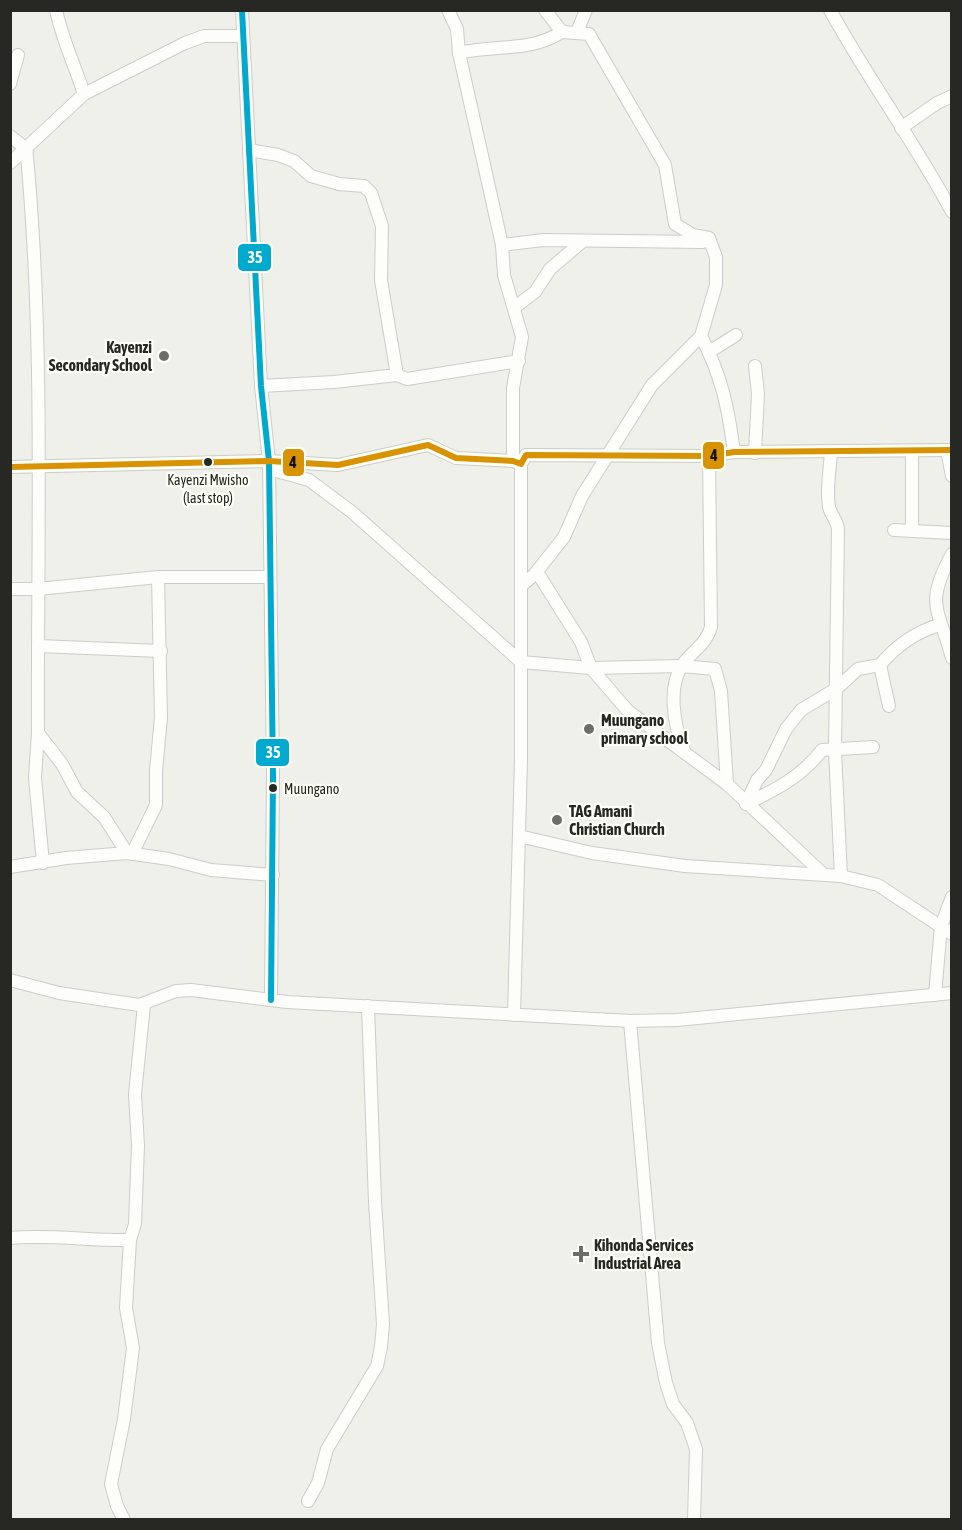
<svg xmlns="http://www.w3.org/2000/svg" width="962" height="1530" font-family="'Asap Condensed',sans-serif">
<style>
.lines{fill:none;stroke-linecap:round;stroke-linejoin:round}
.minor-casing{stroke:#cccdc8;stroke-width:14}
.minor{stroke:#fdfdfc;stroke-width:12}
.bus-1-casing{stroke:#fefff6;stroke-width:10}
.bus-2-casing{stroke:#fefff6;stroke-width:10}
.bus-1{stroke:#00a9ce;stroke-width:6}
.bus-2{stroke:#d89305;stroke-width:6}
.poi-dot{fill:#6d6d69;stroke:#fefff6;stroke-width:2}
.bus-dot{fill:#272724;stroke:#fefff6;stroke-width:2}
.labels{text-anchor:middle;stroke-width:4.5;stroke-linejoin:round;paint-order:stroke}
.bus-label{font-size:14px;fill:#272724;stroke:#fefff6}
.poi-label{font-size:16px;font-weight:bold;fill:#272724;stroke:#fefff6;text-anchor:start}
.line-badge{stroke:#fefff6;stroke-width:2}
.badge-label{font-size:16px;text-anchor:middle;font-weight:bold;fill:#fff}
.pale-badge-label{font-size:16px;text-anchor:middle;font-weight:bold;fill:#111}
</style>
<rect width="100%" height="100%" fill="#eff0ea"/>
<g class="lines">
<g class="minor-casing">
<g id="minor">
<path d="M56,10C62,39 75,66 84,94"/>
<path d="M242,10L261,386L269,461L273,776L271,1000"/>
<path d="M448,10L457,29L459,53L502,245L504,275L522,337L513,388V461"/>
<path d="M830,10C868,79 915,143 952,212"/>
<path d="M577,32L586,10"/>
<path d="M459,53C496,44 528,53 562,32"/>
<path d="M10,84L18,55"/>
<path d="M901,128L937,103L952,96"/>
<path d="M10,136L24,147L26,146C45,341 37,538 38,733L35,778L43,863"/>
<path d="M249,150L278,155L294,161L311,176L339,184L364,186L371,193L382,226L381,280L397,375"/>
<path d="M10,163L84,94L185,43L204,36H241"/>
<path d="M502,245L543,240L703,242"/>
<path d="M515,307L535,292L550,269L583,241"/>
<path d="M701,336C722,377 728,407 734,452"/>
<path d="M709,352L736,335"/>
<path d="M261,386L334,382L397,375L407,379L519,361"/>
<path d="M947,450L952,476"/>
<path d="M912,451V531"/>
<path d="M831,452C830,470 826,489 829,507C831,515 837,520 838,529L835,751L841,876"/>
<path d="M755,453L758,394L755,366"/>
<path d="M10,467L269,461L338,465L428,445L456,458L513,461L521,464L526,455L709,456L734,452L952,450"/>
<path d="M269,469L309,480L352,512L521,662L591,668L681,666L715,669L721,691L727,784"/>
<path d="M894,530L952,533"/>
<path d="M952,554C924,605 939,609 952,658"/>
<path d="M537,572L581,642L591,668L628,711L727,784L823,874"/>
<path d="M522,585L534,575L564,537L582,496L652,385L701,336L716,285V257L709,238L693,235L675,224L665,165L589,34L562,32L545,10"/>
<path d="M10,589H38L158,577H270"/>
<path d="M38,646L161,651"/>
<path d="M880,665L889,706"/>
<path d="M38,733L62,764L77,792L104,817L127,853"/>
<path d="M684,750C674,726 667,686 683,664C693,650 706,645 711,627L709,456"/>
<path d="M746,804L757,780L766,770L786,729L801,710L836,689L858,669L880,665C895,647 916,632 939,625"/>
<path d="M746,804C777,789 801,777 822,750L873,747"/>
<path d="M519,836L592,853L685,866L841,876L878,885L952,934"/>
<path d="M132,854L156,805V771L161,717L158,577"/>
<path d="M10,867L66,858L127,853L169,859L211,870L273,875"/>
<path d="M10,980L59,993L139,1005L176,991L191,990L287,1002L630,1021L677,1020L952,993"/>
<path d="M935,995L941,926L952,897"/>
<path d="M514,1015L521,760V464"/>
<path d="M630,1021L658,1343L666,1383L673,1404L687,1423L696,1449L694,1520"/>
<path d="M10,1238C50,1234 90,1241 130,1240L135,1224L138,1146L135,1094L144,1005"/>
<path d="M308,1501L318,1483L327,1449L377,1366L381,1347L383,1324L375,1202L368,1006"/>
<path d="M124,1520L117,1506L111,1484L124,1419L133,1348L126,1308L130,1240"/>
</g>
</g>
<use href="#minor" class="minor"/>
<g class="bus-1-casing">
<path id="bus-1" d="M242,10L261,386L269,461L273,776L271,1000"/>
</g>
<g class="bus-2-casing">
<path id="bus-2" d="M10,467L269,461L338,465L428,445L456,458L513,461L521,464L526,455L709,456L734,452L952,450"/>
</g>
<use href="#bus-1" class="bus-1"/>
<use href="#bus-2" class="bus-2"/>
</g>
<g class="poi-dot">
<circle cx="164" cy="356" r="6"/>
<circle cx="589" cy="729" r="6"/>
<circle cx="557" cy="820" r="6"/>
<path d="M578 1245h6v6h6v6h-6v6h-6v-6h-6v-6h6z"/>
</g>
<g class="bus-dot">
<circle cx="208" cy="462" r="5"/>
<circle cx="273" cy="788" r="5"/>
</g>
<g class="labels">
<g class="bus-label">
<text x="208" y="485">Kayenzi Mwisho<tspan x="208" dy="18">(last stop)</tspan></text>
<text x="284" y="794" text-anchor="start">Muungano</text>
</g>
<g class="poi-label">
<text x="152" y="353" text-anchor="end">Kayenzi<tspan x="152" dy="18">Secondary School</tspan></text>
<text x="601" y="726">Muungano<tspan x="601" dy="18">primary school</tspan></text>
<text x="569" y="817">TAG Amani<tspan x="569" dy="18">Christian Church</tspan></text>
<text x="594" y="1251">Kihonda Services<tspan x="594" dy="18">Industrial Area</tspan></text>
</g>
</g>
<g class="line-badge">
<rect x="237" y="243" width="35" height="29" rx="6" fill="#00a9ce"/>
<rect x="702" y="441" width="23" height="29" rx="6" fill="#d89305"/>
<rect x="282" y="448" width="23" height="29" rx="6" fill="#d89305"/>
<rect x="255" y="738" width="35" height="29" rx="6" fill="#00a9ce"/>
</g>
<g class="badge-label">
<text x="255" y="263">35</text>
<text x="273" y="758">35</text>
</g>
<g class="pale-badge-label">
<text x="714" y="461">4</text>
<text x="293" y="468">4</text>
</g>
<rect width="962" height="1530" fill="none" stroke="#272724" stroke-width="24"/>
</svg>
